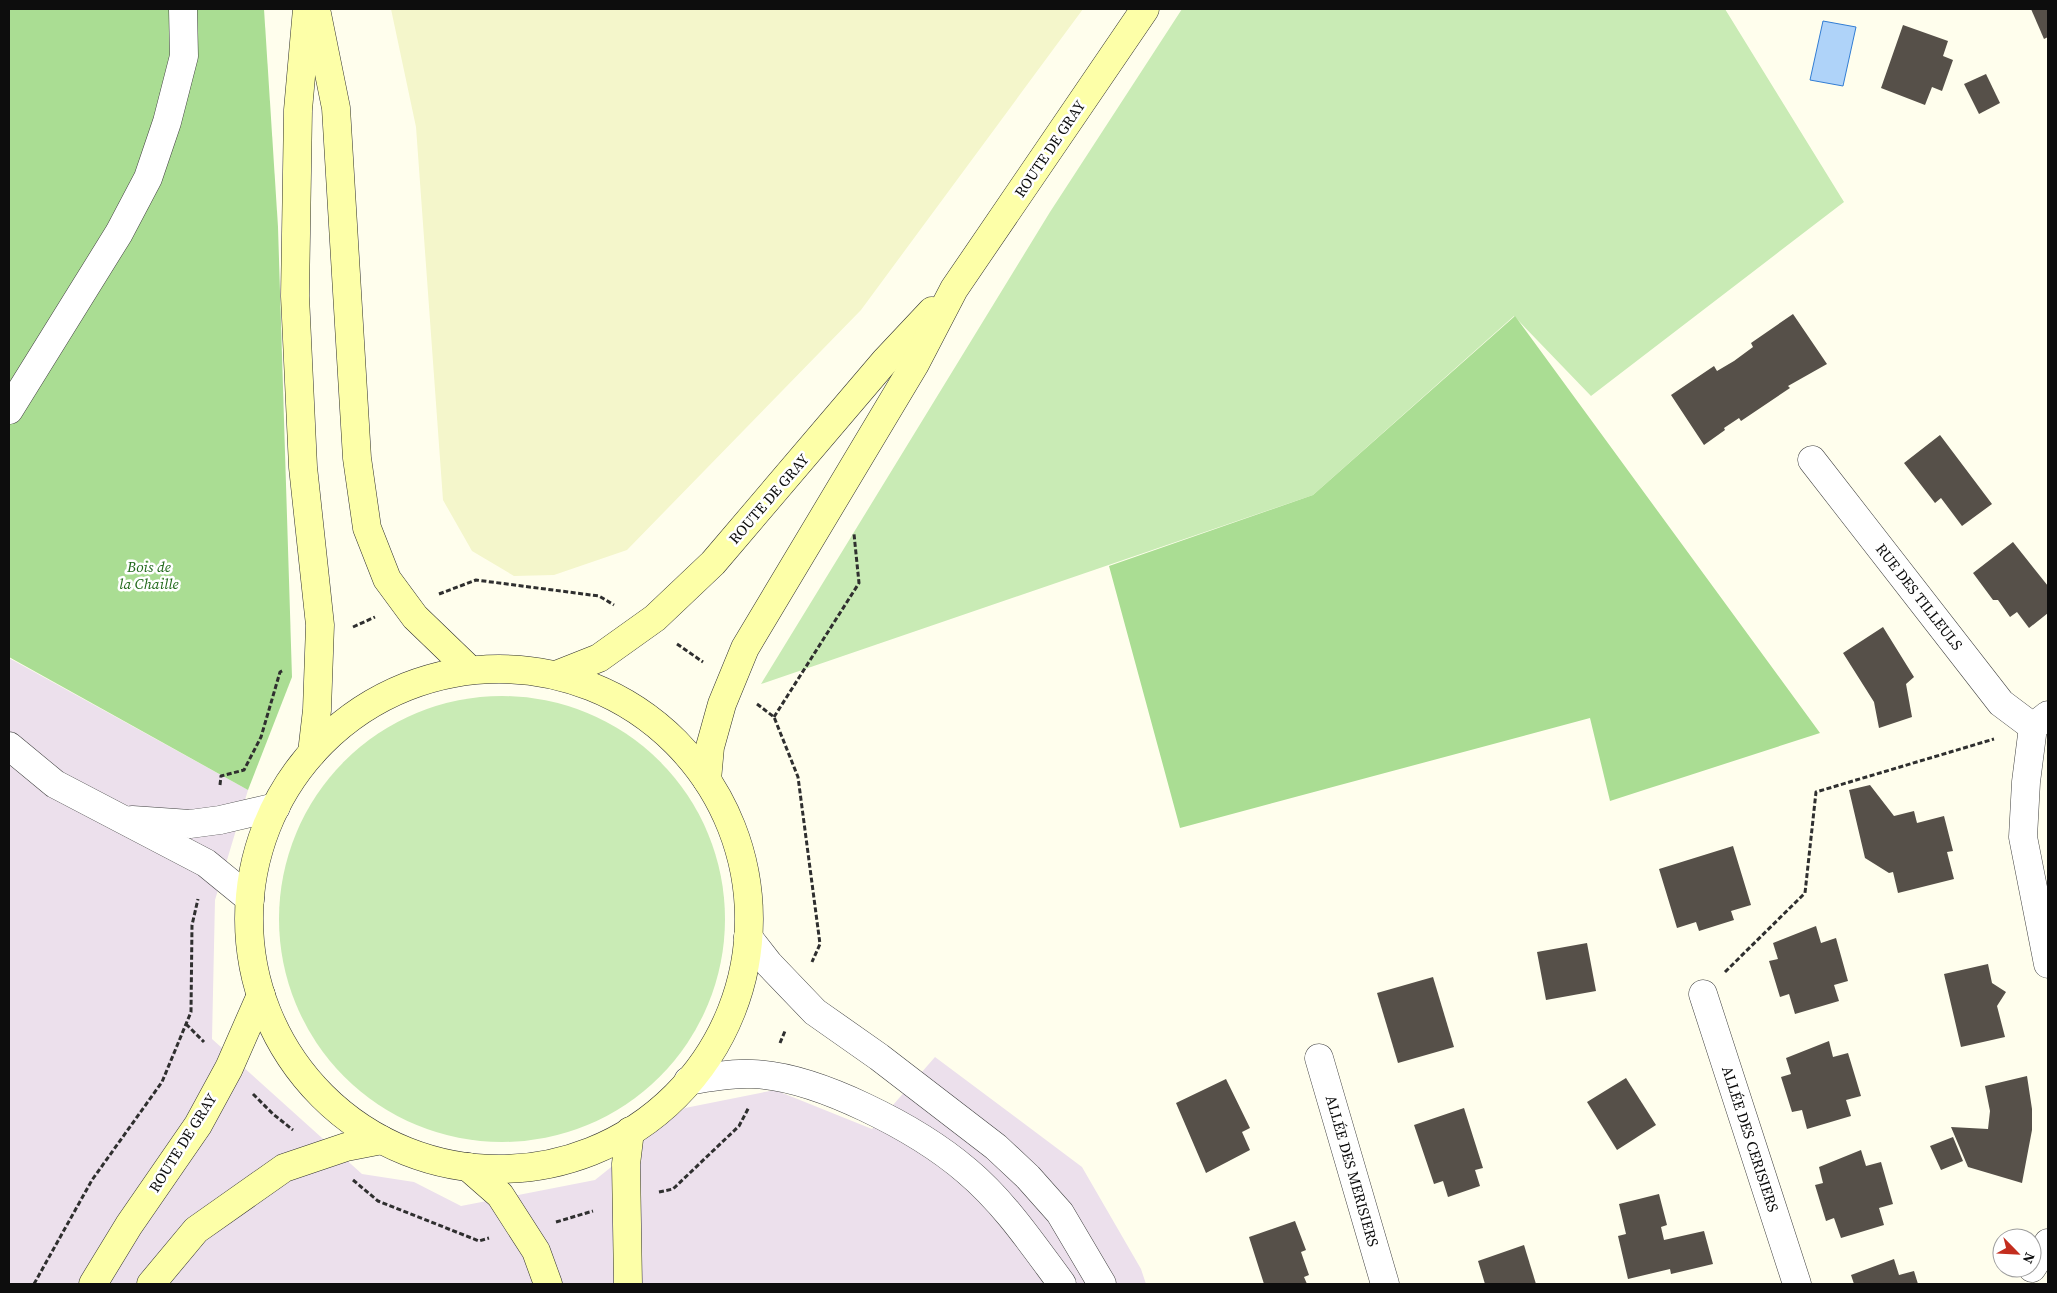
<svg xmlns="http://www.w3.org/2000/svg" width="2057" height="1293" font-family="'Source Serif 4',serif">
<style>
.industrial{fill:#ece0ec}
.farmland{fill:#f4f6cb}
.green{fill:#c9ebb5}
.forest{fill:#aadd93}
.water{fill:#afd3f9;stroke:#327dd4}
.building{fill:#565049}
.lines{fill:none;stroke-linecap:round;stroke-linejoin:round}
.minor-casing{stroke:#404040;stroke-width:29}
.secondary-casing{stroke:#2f2f2f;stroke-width:29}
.path{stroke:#2f2f2f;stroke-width:3;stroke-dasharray:5 2.5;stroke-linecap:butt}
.minor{stroke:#fff;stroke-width:28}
.secondary{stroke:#fdffa8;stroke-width:28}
.labels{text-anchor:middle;stroke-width:5;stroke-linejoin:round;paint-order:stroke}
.street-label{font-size:15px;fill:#0d0d0d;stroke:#fff}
.park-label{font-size:15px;font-style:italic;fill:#20681a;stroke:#fff}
</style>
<rect width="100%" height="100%" fill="#fffeed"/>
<path class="industrial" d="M9,658L248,790L215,900L212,1039L362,1174L414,1182L461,1206L595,1180L685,1108L775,1090L872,1129L935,1057L1082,1167L1141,1269L1146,1284H9Z"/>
<path class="farmland" d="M391,9H1083L861,310L627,550L554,575L514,576L472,551L443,500L416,127Z"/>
<g class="green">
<path d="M1182,9H1725L1844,202L1591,396L1514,316L1313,495L761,684L1050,212Z"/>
<circle cx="502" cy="919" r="223"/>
</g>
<g class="forest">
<path d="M9,9H264L278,227L292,677L248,790L9,657Z"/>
<path d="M1515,316L1820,733L1610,801L1590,718L1180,828L1109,566L1313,495Z"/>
</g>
<path class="water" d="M1823,21L1856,27L1843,86L1810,80Z"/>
<g class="building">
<path d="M2031,9H2048V37L2044,39Z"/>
<path d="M1903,25L1948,41L1943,56L1953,60L1942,91L1932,87L1925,105L1881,88Z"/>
<path d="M1986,74L2000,103L1979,114L1964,84Z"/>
<path d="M1793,314L1827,364L1788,386L1790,388L1741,421L1739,418L1724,428L1725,430L1704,445L1671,395L1714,366L1717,371L1734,361L1753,347L1751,343Z"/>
<path d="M1940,435L1992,504L1962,526L1941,498L1935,503L1904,463Z"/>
<path d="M2013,542L2048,586V613L2029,628L2017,612L2010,617L1998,600H1993L1973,573Z"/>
<path d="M1883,627L1914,677L1906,684L1912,717L1879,728L1874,702L1843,653Z"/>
<path d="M1870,785L1894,816L1914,811L1917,823L1944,816L1953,851L1947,852L1954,879L1898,893L1893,872L1889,873L1865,858L1849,790Z"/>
<path d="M1733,846L1751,905L1731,911L1734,920L1699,931L1696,922L1677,928L1659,869Z"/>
<path d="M1816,926L1821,943L1836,938L1848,981L1834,985L1839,1001L1795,1014L1789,994L1780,997L1769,961L1778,959L1773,943Z"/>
<path d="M1587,943L1596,991L1546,1000L1537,952Z"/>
<path d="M1988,964L1992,983L2006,992L1997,1006L2005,1037L1961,1047L1944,974Z"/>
<path d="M1433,977L1454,1047L1398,1063L1377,993Z"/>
<path d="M1829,1041L1833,1057L1848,1053L1861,1096L1846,1100L1851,1116L1807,1129L1802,1110L1792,1112L1781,1077L1791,1074L1786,1058Z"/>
<path d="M2027,1076L2032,1109V1130L2022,1183L1968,1167L1951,1127L1988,1129L1990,1111L1985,1086Z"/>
<path d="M1626,1078L1656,1125L1617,1150L1587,1102Z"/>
<path d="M1226,1079L1250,1128L1242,1132L1250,1150L1206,1173L1176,1103Z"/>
<path d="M1464,1108L1483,1168L1475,1170L1480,1186L1448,1197L1443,1181L1434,1184L1414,1125Z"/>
<path d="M1953,1137L1963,1161L1941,1170L1930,1146Z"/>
<path d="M1861,1150L1866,1166L1881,1162L1893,1204L1879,1208L1884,1225L1841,1238L1834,1218L1826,1221L1815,1185L1823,1183L1819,1167Z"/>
<path d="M1659,1194L1667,1225L1661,1227L1664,1240L1704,1231L1713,1264L1671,1274L1670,1269L1628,1279L1618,1236L1626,1234L1619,1204Z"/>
<path d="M1295,1221L1306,1250L1301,1252L1309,1275L1304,1277L1307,1284H1264L1249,1237Z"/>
<path d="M1524,1245L1536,1284H1485L1478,1261Z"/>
<path d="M1894,1259L1899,1275L1914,1271L1918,1284H1854L1851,1275Z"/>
</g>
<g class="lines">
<g class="minor-casing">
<g id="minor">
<path d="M9,410L119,233L148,178L167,122L184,56L183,9"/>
<path d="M1812,460L2001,703L2033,727"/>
<path d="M2048,715L2033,727L2026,782L2023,837L2048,964"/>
<path d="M9,746L55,784L206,863L250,899"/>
<path d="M132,820L190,824L220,820L276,807"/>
<path d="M748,937L769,964L815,1012L879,1057L996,1147L1028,1177L1060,1213L1102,1284"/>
<path d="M1703,994L1797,1284"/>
<path d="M1319,1058L1385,1284"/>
<path d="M688,1081C709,1077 731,1073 752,1074C817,1076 918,1129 967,1171C1005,1203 1033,1245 1062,1284"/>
<path d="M2032,1268L2048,1243"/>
</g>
</g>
<g class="secondary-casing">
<g id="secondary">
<path d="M307,9L298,110L295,296L303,467L320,625L317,710L312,753"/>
<path d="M316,9L336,108L357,458L367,528L387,579L415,617L470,670"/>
<circle cx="499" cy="919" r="250"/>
<path d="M556,675L599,658L655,618L713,563L885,361L932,311"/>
<path d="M707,780L710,747L722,704L745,648L915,364L954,289L1145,9"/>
<path d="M468,1167L500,1195L536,1251L548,1284"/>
<path d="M93,1284L129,1225L198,1125L229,1068L261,995"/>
<path d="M151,1284L196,1230L284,1168L346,1147L382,1140"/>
<path d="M628,1284L626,1164L630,1131"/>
</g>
</g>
<g class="path">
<path d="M439,594L476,580L599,596L614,605"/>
<path d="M353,627L375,617"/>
<path d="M677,644L703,662"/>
<path d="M757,704L774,717L798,777L820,944L812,962"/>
<path d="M774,717L859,583L854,534"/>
<path d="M220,785L221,776L244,770L261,737L280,672L284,670"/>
<path d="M1725,972L1805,893L1816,792L1994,739"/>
<path d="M186,1024L204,1042"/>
<path d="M780,1043L785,1031"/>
<path d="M253,1094L273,1114L293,1130"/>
<path d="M353,1180L378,1201L479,1241L489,1238"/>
<path d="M659,1192L673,1189L739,1126L749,1107"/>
<path d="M556,1222L593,1211"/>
<path d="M34,1284L92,1180L162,1082L191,1012L192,925L198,899"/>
</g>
<use href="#minor" class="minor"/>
<use href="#secondary" class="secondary"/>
</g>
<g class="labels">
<g class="street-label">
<text transform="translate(1050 149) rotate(-56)" y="5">ROUTE DE GRAY</text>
<text transform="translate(769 499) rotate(-49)" y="5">ROUTE DE GRAY</text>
<text transform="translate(1919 597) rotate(52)" y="5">RUE DES TILLEULS</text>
<text transform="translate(1750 1139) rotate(72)" y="5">ALLÉE DES CERISIERS</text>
<text transform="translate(183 1143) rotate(-58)" y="5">ROUTE DE GRAY</text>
<text transform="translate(1352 1171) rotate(74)" y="5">ALLÉE DES MERISIERS</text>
</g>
<g class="park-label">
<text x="149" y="572">Bois de<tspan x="149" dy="17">la Chaille</tspan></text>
</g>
</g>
<rect width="2057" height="1293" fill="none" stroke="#0d0d0d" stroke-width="20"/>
<g transform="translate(2017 1253) rotate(114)"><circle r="24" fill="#ffffff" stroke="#9e9e9e"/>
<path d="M0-4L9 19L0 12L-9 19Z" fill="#c32d1e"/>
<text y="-8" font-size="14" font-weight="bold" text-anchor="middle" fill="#0d0d0d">N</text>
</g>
</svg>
